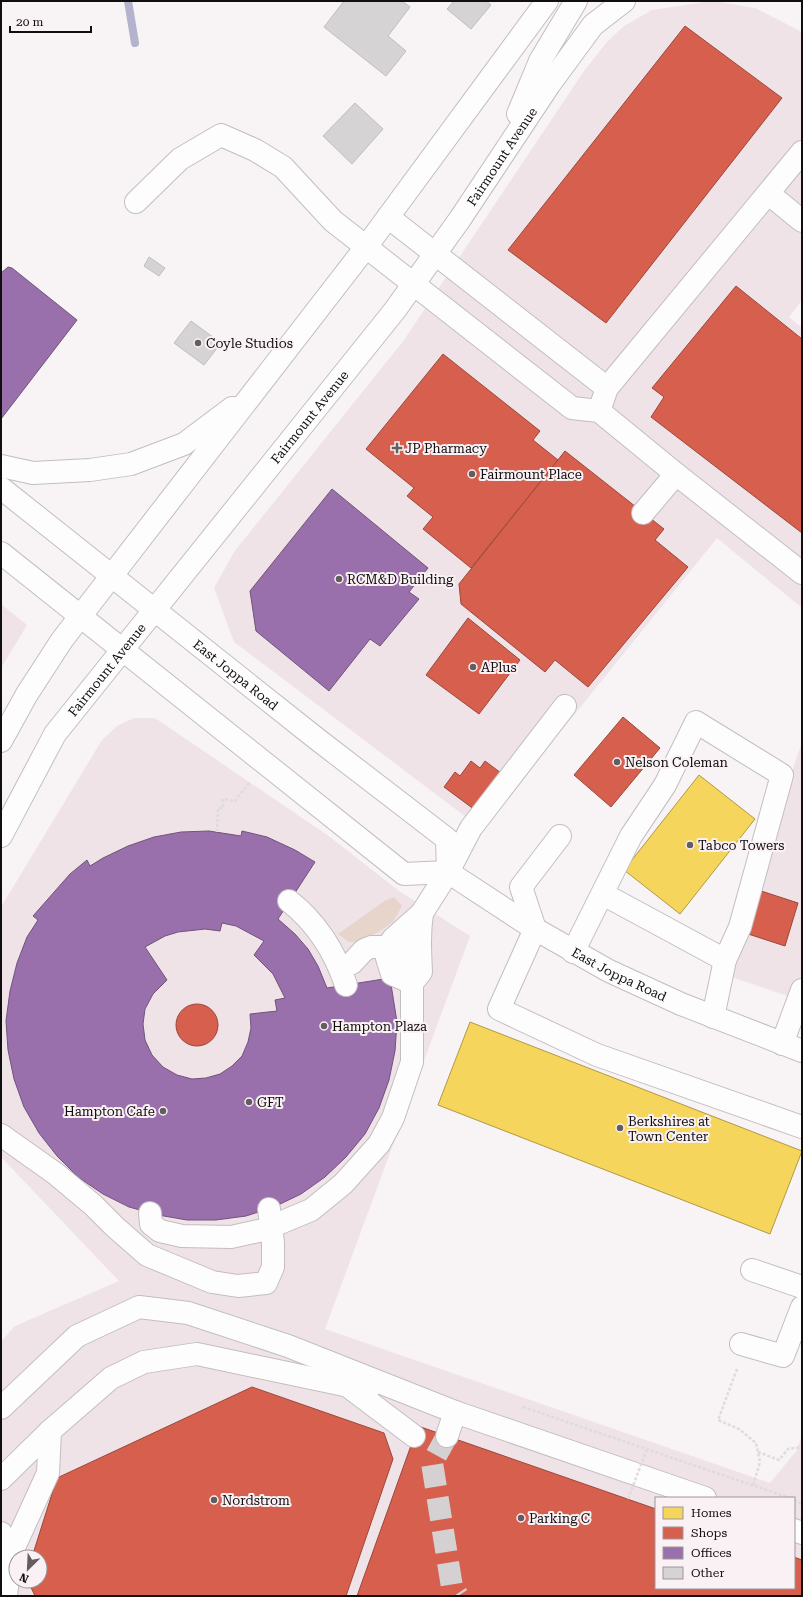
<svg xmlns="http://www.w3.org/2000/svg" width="803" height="1597" font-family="'Roboto Serif',serif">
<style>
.built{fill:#efe3e8;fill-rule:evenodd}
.green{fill:#e7d5cb}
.homes{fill:#f6d55c;stroke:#b19945}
.shops{fill:#d6604d;stroke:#9b473a}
.offices{fill:#9970ab;stroke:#70537c;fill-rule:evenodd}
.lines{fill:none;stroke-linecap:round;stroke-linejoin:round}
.stream{stroke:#b3b3ce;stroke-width:8}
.building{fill:#d6d3d5;stroke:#c0bdbf}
.minor-tunnel{stroke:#d5d1d2;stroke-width:22;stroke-dasharray:22 11;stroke-linecap:butt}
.minor-casing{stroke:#c2bec0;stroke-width:24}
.major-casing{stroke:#c2bec0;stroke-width:24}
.path{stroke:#dddbdc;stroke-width:2.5;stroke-dasharray:3 2;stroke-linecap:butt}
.minor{stroke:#fefdfe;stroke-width:22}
.major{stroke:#fefdfe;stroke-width:22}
.path-bridge{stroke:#dddbdc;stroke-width:2.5;stroke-dasharray:3 2;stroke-linecap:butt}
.poi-dot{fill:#625e60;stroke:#faf1f5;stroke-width:1.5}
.labels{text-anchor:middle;stroke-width:4;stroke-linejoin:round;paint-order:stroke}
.street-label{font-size:13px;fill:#110e0f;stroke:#faf1f5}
.poi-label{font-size:13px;fill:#110e0f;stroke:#faf1f5;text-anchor:start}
</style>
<rect width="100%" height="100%" fill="#f8f3f5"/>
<g class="built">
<path d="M712,1L755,8L802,32V300L789,317L802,328V608L717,538L482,829L234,642L214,588L234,552L404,340L584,71L607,42L624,26L652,10Z"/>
<path d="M1,604L27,625L1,668Z"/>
<path d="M134,718H155L330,837L399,891L470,936L325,1329L770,1483L797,1450L802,1434V1596H1V1342L15,1326L119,1281L1,1157V907L102,740L117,726ZM656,1498H794V1588H656ZM16,1557H40V1581H16Z"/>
<path d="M802,742V1001L723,974Z"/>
</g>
<path class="green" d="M394,897L402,906L393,922L377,933L354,942H349L338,934L386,900Z"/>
<g class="homes">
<path d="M699,775L755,819L680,914L624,870Z"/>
<path d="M470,1022L802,1151L770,1234L438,1105Z"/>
</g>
<g class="shops">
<path d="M685,26L782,98L606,323L508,250Z"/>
<path d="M736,286L802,339V533L651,417L664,397L652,388Z"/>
<path d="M443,354L540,431L533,440L558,460L471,568L423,529L433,517L407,496L414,488L366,449Z"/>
<path d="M565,451L664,529L655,540L688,567L588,687L555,660L545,672L461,604L459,584Z"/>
<path d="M468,618L520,660L479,714L426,675Z"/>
<path d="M623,717L660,748L611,807L574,775Z"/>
<path d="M471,761L480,768L485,761L501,773L475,810L444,787L455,772L460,776Z"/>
<path d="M755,889L798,903L785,946L742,932Z"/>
<circle cx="197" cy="1025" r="21"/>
<path d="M252,1387L384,1433L393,1459L346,1596H35L28,1581H40V1557H32L57,1478Z"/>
<path d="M418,1426L656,1509V1588H794V1557L802,1560V1596H357Z"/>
</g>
<g class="offices">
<path d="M8,267L12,268L77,320L1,419V273Z"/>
<path d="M332,489L428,568L409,592L419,599L380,646L370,639L329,691L256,631L250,591Z"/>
<path d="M209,831L241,836L242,831L267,837L295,850L315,862L278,919L295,934L308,949L318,966L327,988L390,978L397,1022L395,1051L389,1080L379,1108L365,1134L346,1157L325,1177L301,1194L274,1207L246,1216L216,1220H187L158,1215L129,1207L103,1194L78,1177L57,1156L39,1133L24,1107L14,1079L8,1050L6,1021L10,991L17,963L27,937L38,920L33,916L70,874L87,860L90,866L103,858L128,846L154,837L181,832ZM222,923L236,926L264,941L254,955L273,974L285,998L275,1000L277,1011L250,1014L251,1028L248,1042L242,1056L232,1066L220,1074L206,1078L192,1079L177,1075L163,1067L152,1055L145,1040L143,1024L145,1009L153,994L167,980L145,947L165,936L178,932L205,929L220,931Z"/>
</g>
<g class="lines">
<path class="stream" d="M128,1L135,43"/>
</g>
<g class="building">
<path d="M344,1H402L410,7L388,36L406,51L386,76L324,27Z"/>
<path d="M454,1H486L491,5L471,29L447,9Z"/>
<path d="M355,103L383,129L352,164L323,136Z"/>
<path d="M149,257L165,268L159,276L144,266Z"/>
<path d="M191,321L221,343L204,365L174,343Z"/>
</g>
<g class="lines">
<path class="minor-tunnel" d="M447,1436L432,1463L452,1587L458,1596"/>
<g class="minor-casing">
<g id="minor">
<path d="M769,194L802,221"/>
<path d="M136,202L180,159L221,135L255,150L283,167L333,221L572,408L599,411L676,474L802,573"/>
<path d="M388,217L607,388"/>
<path d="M599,411L607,388L802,152"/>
<path d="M643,513L676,474"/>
<path d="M560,836L521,887L535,929L499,1009L597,1055L802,1127"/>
<path d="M603,894L725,960"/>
<path d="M289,901C317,923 335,952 346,985"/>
<path d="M573,952L631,836L665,785L696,722L782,775L740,927L725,960L713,1017"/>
<path d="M340,968L352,963L364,950L371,947H387"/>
<path d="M412,983L392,974L387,958V947L393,939L422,913L448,872L471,828L565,706"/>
<path d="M412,983L404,975C403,958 402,944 419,936"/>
<path d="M782,1044L802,990"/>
<path d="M1,1135L56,1174L93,1205L115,1227L147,1255L212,1282L238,1286L266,1283L273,1267V1243L269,1209"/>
<path d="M150,1213L151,1224L160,1231L182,1236L231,1237L263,1230L311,1210L343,1184L379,1144L393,1118L412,1062V983L421,972C420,951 419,934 422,913"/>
<path d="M752,1270L802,1287"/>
<path d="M741,1344L783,1356L802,1307"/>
<path d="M349,1387L414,1436"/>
<path d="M1,1408L77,1336L139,1307L188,1313L288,1346L455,1412L705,1498"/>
<path d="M447,1436L455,1412"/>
<path d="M1,1479L50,1431L111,1378L144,1362L197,1354L368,1390"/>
<path d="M794,1530L802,1533"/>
<path d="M1,1533L11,1554"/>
<path d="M6,1596L11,1554L48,1473L50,1431"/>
</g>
</g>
<g class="major-casing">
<g id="major">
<path d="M518,114L540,61L576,1"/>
<path d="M1,466L33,473L90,470L131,464L184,444L232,408"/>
<path id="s1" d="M1,488L317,739L447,839L448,872"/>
<path id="s2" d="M1,553L404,874L448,872L535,929L609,971L681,1004L802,1051"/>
<path d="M1,741L27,694L62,640L366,247L547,1"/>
<path id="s3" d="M1,836L55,734L395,310L460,219L549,85L593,25L624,1"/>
</g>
</g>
<g class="path">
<path d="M217,832L218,808H223V799L235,801L249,783"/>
<path d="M737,1369L718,1420L739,1429L756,1443L760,1462L753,1486"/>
<path d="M523,1407L790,1498"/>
<path d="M758,1452L779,1460L788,1449L802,1447"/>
<path d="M794,1500L802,1504"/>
</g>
<use href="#minor" class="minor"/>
<use href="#major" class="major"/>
<path class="path-bridge" d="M628,1499L647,1449"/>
</g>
<g class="poi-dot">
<circle cx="198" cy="343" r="4"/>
<path d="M395 442h4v4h4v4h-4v4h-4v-4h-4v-4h4z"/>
<circle cx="472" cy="474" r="4"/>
<circle cx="339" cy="579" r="4"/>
<circle cx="473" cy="667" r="4"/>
<circle cx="617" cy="762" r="4"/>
<circle cx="690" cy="845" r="4"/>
<circle cx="324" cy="1026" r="4"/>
<circle cx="249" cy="1102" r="4"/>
<circle cx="163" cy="1111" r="4"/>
<circle cx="620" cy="1128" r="4"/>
<circle cx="214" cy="1500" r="4"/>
<circle cx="521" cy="1518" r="4"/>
</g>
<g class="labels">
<g class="street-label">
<text dy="5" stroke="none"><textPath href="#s3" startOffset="846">Fairmount Avenue</textPath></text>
<text dy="5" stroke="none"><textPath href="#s3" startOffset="522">Fairmount Avenue</textPath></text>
<text dy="5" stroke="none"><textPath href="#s3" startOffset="198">Fairmount Avenue</textPath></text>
<text dy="5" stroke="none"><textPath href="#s1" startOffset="300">East Joppa Road</textPath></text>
<text dy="5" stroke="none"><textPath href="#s2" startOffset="759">East Joppa Road</textPath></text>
</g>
<g class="poi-label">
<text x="206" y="348">Coyle Studios</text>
<text x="405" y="453">JP Pharmacy</text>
<text x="480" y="479">Fairmount Place</text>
<text x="347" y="584">RCM&amp;D Building</text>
<text x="481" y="672">APlus</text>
<text x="625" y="767">Nelson Coleman</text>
<text x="698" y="850">Tabco Towers</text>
<text x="332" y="1031">Hampton Plaza</text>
<text x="257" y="1107">GFT</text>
<text x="155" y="1116" text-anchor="end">Hampton Cafe</text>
<text x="628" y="1126">Berkshires at<tspan x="628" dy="15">Town Center</tspan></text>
<text x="222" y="1505">Nordstrom</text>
<text x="529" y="1523">Parking C</text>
</g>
</g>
<rect width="803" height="1597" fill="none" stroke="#110e0f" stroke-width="4"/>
<rect x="655" y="1497" width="140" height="92" fill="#faf1f5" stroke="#9d9699"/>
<rect x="663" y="1507" width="20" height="12" fill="#f6d55c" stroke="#9d9699"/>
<text x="691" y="1517" font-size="12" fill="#110e0f">Homes</text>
<rect x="663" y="1527" width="20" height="12" fill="#d6604d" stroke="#9d9699"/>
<text x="691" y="1537" font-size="12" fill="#110e0f">Shops</text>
<rect x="663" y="1547" width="20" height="12" fill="#9970ab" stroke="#9d9699"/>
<text x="691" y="1557" font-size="12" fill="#110e0f">Offices</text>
<rect x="663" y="1567" width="20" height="12" fill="#d6d3d5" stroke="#9d9699"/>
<text x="691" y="1577" font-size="12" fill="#110e0f">Other</text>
<g transform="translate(28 1569) rotate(204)"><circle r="19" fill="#faf1f5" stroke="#9d9699"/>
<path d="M0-3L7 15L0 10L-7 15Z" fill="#625e60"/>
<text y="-6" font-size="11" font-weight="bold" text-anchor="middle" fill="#110e0f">N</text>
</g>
<path d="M10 26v6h81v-6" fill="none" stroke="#110e0f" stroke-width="2"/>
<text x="16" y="26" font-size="12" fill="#110e0f" stroke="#faf1f5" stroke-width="3" paint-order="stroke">20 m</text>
</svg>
